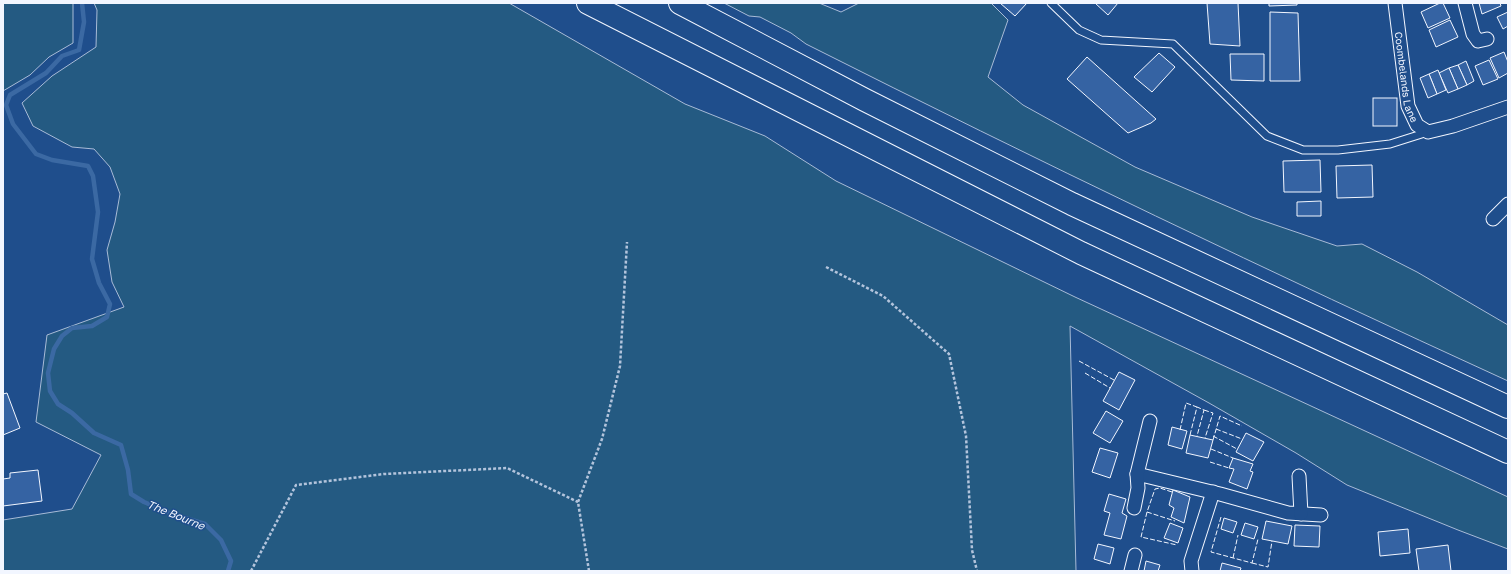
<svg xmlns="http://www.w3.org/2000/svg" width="1511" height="574" font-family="'Golos Text',sans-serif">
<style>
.green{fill:#245a82;stroke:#a8bbd7}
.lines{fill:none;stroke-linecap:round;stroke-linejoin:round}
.stream{stroke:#3b69a3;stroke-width:4.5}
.building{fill:#3563a3;stroke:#f2f6ff}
.service-casing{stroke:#f2f6ff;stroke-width:9}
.minor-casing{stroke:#f2f6ff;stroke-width:15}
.motorway-casing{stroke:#f2f6ff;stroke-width:24}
.path{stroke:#b3c4dc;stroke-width:2.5;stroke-dasharray:3 2;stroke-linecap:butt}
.service{stroke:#1f4e8c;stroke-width:7}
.minor{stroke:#1f4e8c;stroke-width:13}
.motorway{stroke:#1f4e8c;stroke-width:22}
.fence{stroke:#f2f6ff;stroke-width:1;stroke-dasharray:5 2;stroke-linecap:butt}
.labels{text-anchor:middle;stroke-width:3;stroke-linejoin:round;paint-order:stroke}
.street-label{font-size:10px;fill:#f2f6ff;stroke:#1f4e8c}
.water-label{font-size:11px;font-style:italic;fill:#f2f6ff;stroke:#1f4e8c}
</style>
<rect width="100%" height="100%" fill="#1f4e8c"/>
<g class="green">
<path d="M3,3H73V43L49,57L30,75L3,91Z"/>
<path d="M94,3H509L685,104L765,136L836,181L1075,297L1508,497V549L1458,530L1347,485L1296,453L1209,403L1070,326L1076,571H3V520L72,509L101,455L36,422L47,335L124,307L112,282L107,250L115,222L120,194L110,167L94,149L72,147L33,126L22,103L52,76L96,47L97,10Z"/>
<path d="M724,3H819L841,12L859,3H991L1008,20L988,77L1023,105L1135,167L1252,217L1337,246L1362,244L1417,272L1508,325V381C1272,273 1038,161 806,44L791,33L760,17L749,16Z"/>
</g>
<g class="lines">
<path class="stream" d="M82,3L84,22L79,50L62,56L46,73L10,95L6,105L13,124L36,154L52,160L88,166L93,176L98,212L92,259L99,283L110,304L107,317L92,326L72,328L62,336L54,349L48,373L50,391L58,404L72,413L94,433L121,445L128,470L131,494L144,502L172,514L205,524L221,540L231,561L228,571"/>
</g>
<g class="building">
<path d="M1000,3H1027L1015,16Z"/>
<path d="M1095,3H1118L1108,15Z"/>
<path d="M1207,3H1238L1240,46L1210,44Z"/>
<path d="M1269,3H1297V5L1269,6Z"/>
<path d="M1440,3H1443L1450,18L1428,28L1421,12Z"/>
<path d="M1479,3H1500L1501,6L1482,14Z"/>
<path d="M1270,12L1298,13L1300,81H1270Z"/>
<path d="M1508,12V26L1503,29L1497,17Z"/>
<path d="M1450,20L1458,37L1436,47L1429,30Z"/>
<path d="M1504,52L1508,62V73L1499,78L1490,58Z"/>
<path d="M1159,53L1175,67L1152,92L1134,77Z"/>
<path d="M1230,54H1264V81L1231,80Z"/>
<path d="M1087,57L1156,119L1151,123L1128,133L1067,79Z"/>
<path d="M1489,60L1498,79L1483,85L1475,66Z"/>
<path d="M1466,61L1474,81L1467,85L1458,65Z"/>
<path d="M1458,65L1467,85L1458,89L1449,68Z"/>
<path d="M1449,68L1458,89L1448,93L1439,73Z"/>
<path d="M1438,70L1446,90L1437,94L1429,74Z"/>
<path d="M1429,74L1437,94L1428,98L1420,78Z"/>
<rect x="1373" y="98" width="24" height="28"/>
<path d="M1320,160L1321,192H1284L1283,161Z"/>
<path d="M1372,165L1373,197L1337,198L1336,166Z"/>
<path d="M1321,201V216H1297V202Z"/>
<path d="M1119,372L1135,380L1119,410L1103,401Z"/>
<path d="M7,393L20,428L3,435V394Z"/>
<path d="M1106,411L1123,421L1110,443L1093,433Z"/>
<path d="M1172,427L1187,431L1182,449L1168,445Z"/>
<path d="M1246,433L1264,442L1253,461L1236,452Z"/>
<path d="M1190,435L1213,440L1208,458L1186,453Z"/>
<path d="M1100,448L1118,453L1110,478L1092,472Z"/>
<path d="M1233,458L1253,464L1250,471L1253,472L1247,489L1229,482L1234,469L1229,468Z"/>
<path d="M38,470L42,501L3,506V479L10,478V473Z"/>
<path d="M1173,490L1190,497L1184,523L1171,517L1174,508L1169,505Z"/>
<path d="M1109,494L1126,499L1122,513L1127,516L1121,539L1104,535L1110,513L1104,511Z"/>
<path d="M1224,518L1237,522L1233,533L1221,529Z"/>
<path d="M1266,521L1292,526L1288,544L1262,539Z"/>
<path d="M1170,523L1183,528L1178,543L1164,538Z"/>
<path d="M1245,523L1258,527L1254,539L1241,535Z"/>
<path d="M1295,525L1320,526L1319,547L1294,546Z"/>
<path d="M1408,529L1410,553L1380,556L1378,532Z"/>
<path d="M1098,544L1114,548L1110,564L1094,559Z"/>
<path d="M1448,545L1451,571H1419L1416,549Z"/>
<path d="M1146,561L1160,565L1158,571H1144Z"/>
<path d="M1222,563L1241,568L1240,571H1220Z"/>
</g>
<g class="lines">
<g class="service-casing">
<path id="service" d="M1051,3L1079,30L1101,40L1173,44L1267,136L1303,150H1338L1390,144L1428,132"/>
</g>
<g class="minor-casing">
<g id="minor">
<path id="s1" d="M1395,3L1408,106L1417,125L1428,132L1453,126L1508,107"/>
<path d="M1465,3L1473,34L1478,41L1487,39"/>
<path d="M1493,219L1508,204"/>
<path d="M1137,474L1220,494L1288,513L1321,515"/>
<path d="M1299,476L1301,514"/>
<path d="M1134,508L1138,488L1137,474L1150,421"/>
<path d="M1131,571L1135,555"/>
<path d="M1192,571L1191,561L1213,492"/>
</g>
</g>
<g class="motorway-casing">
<g id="motorway">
<path d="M588,3L1081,253L1508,452"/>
<path d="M680,3L865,100L1072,204L1508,407"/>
</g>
</g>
<g class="path">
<path d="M826,267L883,296L949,354L966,436L972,550L977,571"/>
<path d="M251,571L296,485L384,474L507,468L578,502"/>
<path d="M589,571L578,502L602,439L620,366L627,242"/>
</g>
<use href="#service" class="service"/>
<use href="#minor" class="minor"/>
<use href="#motorway" class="motorway"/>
<g class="fence">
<path d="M1079,361L1114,380"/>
<path d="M1085,373L1110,388"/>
<path d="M1204,410L1213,413L1205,438"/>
<path d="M1216,429L1242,439"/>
<path d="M1180,430L1186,403L1197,407"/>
<path d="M1190,435L1197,407L1204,410L1197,436"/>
<path d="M1213,436L1237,449"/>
<path d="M1213,440L1220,416L1242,426"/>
<path d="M1211,449L1233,458"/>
<path d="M1210,462L1229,468"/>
<path d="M1172,492L1160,488L1155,489L1147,512L1175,521"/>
<path d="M1147,512L1141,537L1177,545"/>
<path d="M1221,517L1211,552L1252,563L1258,539"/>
<path d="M1233,558L1238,535"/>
<path d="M1252,563L1268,567L1272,541"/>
</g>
</g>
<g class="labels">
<g class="street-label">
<text dy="4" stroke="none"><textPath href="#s1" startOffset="75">Coombelands Lane</textPath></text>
</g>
<g class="water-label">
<text transform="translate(176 515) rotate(22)" y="4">The Bourne</text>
</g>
</g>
<rect width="1511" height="574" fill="none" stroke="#f2f6ff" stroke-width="8"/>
</svg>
